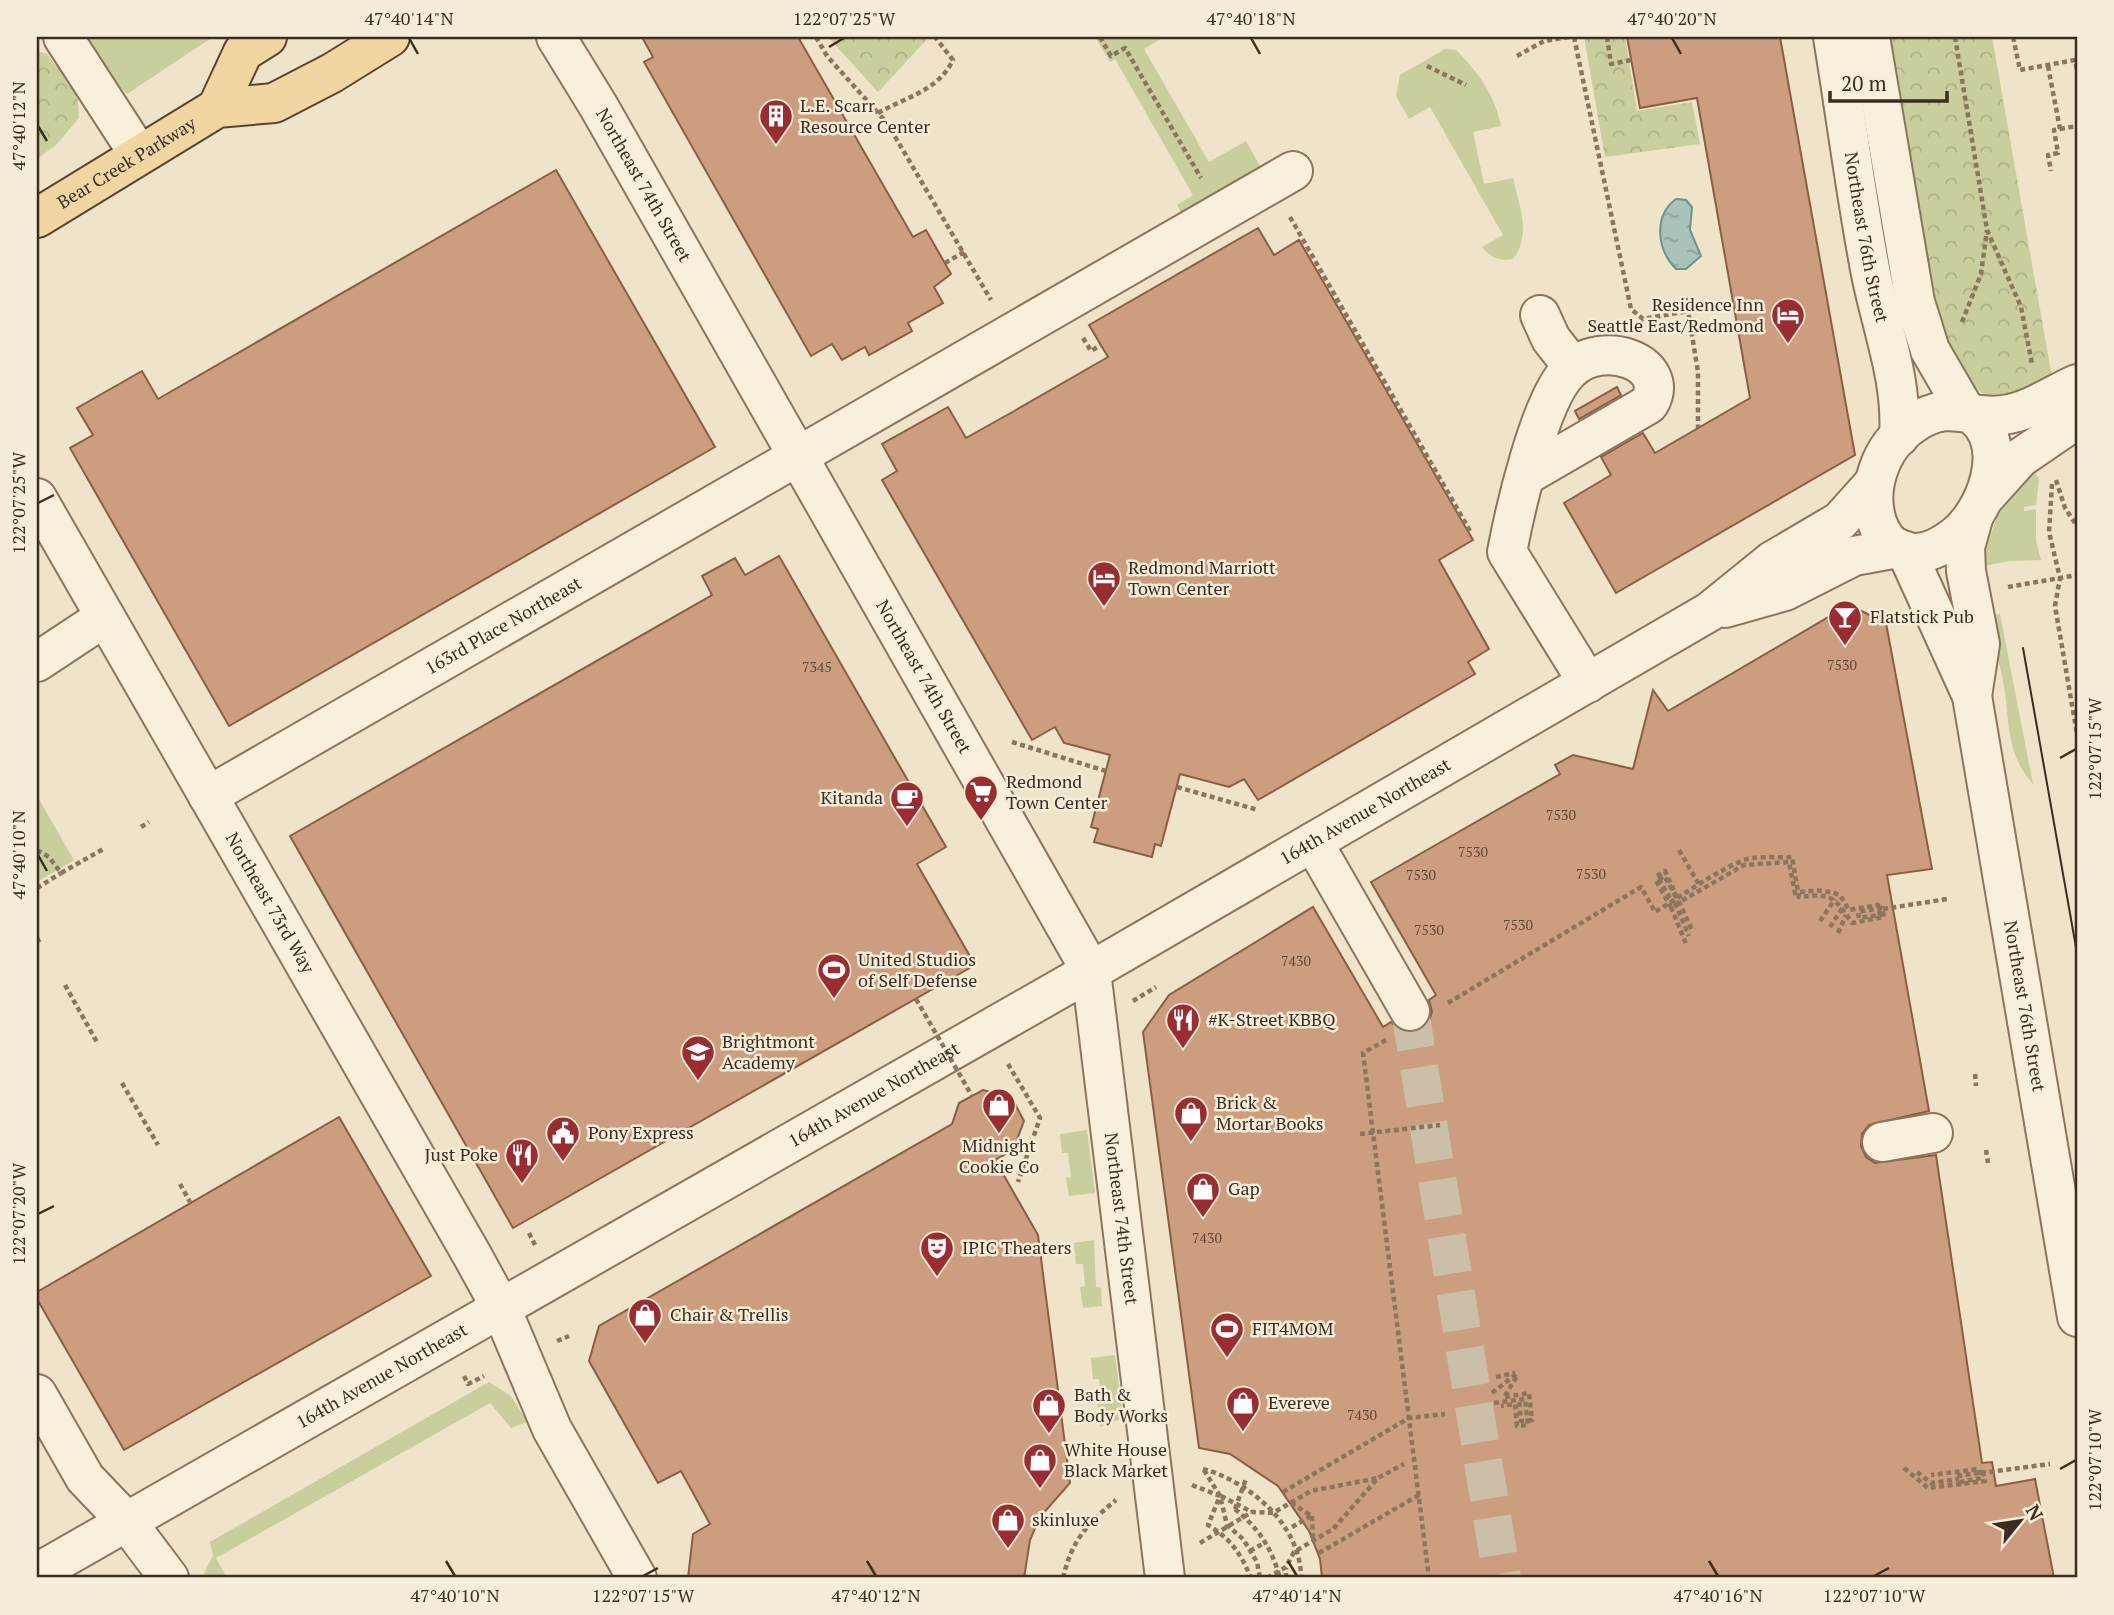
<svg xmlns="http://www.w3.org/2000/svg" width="2114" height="1615" font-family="'PT Serif',serif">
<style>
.green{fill:#c9ce9c}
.forest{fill:url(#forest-crowns)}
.water{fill:url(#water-ripples);stroke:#709289;stroke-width:2}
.building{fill:#cd9d7f;stroke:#8b5e43;stroke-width:2}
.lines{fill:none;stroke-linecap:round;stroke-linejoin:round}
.minor-tunnel{stroke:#cbbfa7;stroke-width:38;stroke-dasharray:38 19;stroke-linecap:butt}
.minor-casing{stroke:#8c755d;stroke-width:42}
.major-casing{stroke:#5a4331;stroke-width:42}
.path{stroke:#8c755d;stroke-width:4.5;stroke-dasharray:5 3.5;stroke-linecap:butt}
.minor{stroke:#f9f0dc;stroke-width:38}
.major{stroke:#f1d6a2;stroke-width:38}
.tram{stroke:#3c2d21;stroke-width:2}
.path-bridge{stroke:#8c755d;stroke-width:4.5;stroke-dasharray:5 3.5;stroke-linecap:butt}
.ticks{fill:none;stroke:#3c2d21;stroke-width:2.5}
.labels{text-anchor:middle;stroke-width:5;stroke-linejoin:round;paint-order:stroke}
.number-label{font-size:14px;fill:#604938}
.poi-label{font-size:18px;fill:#3c2d21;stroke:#f6edd8;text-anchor:start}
.street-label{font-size:18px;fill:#3c2d21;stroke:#f6edd8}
.neatline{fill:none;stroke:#3c2d21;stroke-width:2.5}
.ticks-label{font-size:18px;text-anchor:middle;fill:#3c2d21}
</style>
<defs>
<pattern id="forest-crowns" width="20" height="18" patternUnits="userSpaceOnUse" patternTransform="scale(1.75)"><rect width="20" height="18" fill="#c9ce9c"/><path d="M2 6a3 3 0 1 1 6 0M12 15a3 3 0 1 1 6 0" fill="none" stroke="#aeb186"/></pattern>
<pattern id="water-ripples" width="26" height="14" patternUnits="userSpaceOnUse" patternTransform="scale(1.75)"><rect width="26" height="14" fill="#a9c3bb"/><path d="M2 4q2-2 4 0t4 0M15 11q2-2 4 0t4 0" fill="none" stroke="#8b9f98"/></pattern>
</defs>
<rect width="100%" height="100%" fill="#efe3c9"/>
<g class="green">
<path d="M85,37H213L127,94L94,56Z"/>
<path d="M1095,37H1164L1144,49L1209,162L1246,141L1260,166L1181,212L1177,205L1193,195L1115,59L1110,62Z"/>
<path d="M1445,49L1456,50C1479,73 1494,94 1501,126L1473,132L1484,184L1513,178C1519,205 1532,235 1513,259C1499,262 1492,258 1482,247L1503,235L1430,107L1409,119L1396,96L1400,75Z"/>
<path d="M2034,471L2039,479L2036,505L2024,507V511L2036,509V541L2041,560L2009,561L1980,567L1997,516Z"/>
<path d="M2000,614L2033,784C2006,753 2010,725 2004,686C2000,662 1992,640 1986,616Z"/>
<path d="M37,796L74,860L37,882Z"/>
<path d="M1087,1130L1095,1193L1069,1196L1066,1178L1071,1177L1068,1153H1062L1060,1134Z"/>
<path d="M1094,1240L1096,1287L1101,1288L1102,1306L1083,1308L1080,1287L1085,1286L1083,1264H1076L1074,1243Z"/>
<path d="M1115,1355L1123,1418L1100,1427L1097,1404L1102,1403L1099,1379H1093L1091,1358Z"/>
<path d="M489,1382L511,1396L527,1422L511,1428L490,1403L216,1558L227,1578H202L213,1555L210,1542Z"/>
</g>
<g class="forest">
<path d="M828,37H929L878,92Z"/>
<path d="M1584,37H1625L1637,111L1692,102L1700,144L1605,157Z"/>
<path d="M1890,37H1992L2053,383L1999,400L1985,395L1970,384L1936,329Z"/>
<path d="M37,51L47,54L77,92L79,118L56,145L37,159Z"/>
</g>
<path class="water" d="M1676,199L1686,200L1692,207L1690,230L1701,256L1686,269H1676C1657,250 1653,216 1676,199Z"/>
<g class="building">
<path d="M642,37H798L913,237L926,230L951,274L934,287L943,303L908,323L912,331L869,355L865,347L842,360L832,344L811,356L644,62L653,57Z"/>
<path d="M1627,37H1780L1855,455L1616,593L1564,503L1611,475L1601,457L1643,433L1655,453L1750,398L1697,98L1640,108Z"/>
<path d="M556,170L715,447L229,726L70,448L93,435L77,408L142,371L158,399Z"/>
<path d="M1258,228L1274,255L1299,240L1473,540L1439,560L1489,649L1468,662L1475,674L1258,800L1244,779L1229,787L1180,774L1161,846L1155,844L1152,857L1094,842L1098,829L1091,827L1110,755L1064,743L1055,727L1032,740L882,480L897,471L882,444L948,407L966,438L1016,410L1108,357L1089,325Z"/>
<path d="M1617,387L1621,395L1579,419L1575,411Z"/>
<path d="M779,556L946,847L917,864L975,965L513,1228L290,836L712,595L702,576L735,558L745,575Z"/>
<path d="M1849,605L1886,623L1932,869L1887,875L1929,1111L1869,1125L1862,1134L1861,1146L1866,1157L1875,1163L1936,1155L1982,1463L1992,1462L1996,1486L2035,1479L2054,1578H1322L1320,1559L1309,1531L1278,1486L1230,1454L1199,1448L1143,1032L1169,995L1313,907L1383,1027L1391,1022L1398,1029L1409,1033L1421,1030L1429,1021L1432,1012L1429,1000L1436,995L1371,882L1560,774L1555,765L1573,755L1633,769L1653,690L1668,711Z"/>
<path d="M983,1090L1012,1098L1024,1121L1013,1150L995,1160L1038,1235L1070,1483L1040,1517L1030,1540L1024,1578H688L693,1534L710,1524L681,1471L658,1483L589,1361L599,1326L952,1124L959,1103Z"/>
<path d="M339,1117L431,1276L124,1450L37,1299V1292Z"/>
</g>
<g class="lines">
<path class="minor-tunnel" d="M1410,1011L1502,1578"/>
<g class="minor-casing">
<g id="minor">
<path d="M63,37L138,153"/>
<path id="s1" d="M556,37L599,107L1091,971L1165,1578"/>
<path id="s2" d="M1833,37C1846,116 1856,196 1871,274C1882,329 1903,381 1899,437"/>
<path d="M1870,37L1915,302L1930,350L1966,412"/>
<path d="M1540,315L1551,339L1573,367"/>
<path d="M1974,416C2011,446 1986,513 1954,537C1875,597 1841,473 1913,424C1952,397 1969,422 2009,414C2032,410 2056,393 2077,384"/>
<path d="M1525,476L1649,404C1673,363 1602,337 1569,371C1540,399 1515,510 1507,552L1588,683"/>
<path id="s3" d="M37,498L472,1255L501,1308L552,1429L637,1578"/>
<path d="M1984,498L2020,458L2077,419"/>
<path id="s4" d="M1906,551L1972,696L2077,1317"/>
<path d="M1725,608L1785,591L1854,556L1898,548"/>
<path d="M37,662L105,617"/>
<path d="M1972,696L1980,644L1966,571L1965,547L1974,515"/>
<path id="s5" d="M208,796L1293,171"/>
<path d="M1313,842L1410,1011"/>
<path d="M1882,1142L1933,1133"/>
<path d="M37,1394L85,1478L127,1522L169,1578"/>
<path id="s6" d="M37,1573L1091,971L1709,612L1772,561L1840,521L1874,483"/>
</g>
</g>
<g class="major-casing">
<g id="major">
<path d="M217,108L243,52L267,37"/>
<path id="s7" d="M37,218L217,108L274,103L332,73L390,37"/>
</g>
</g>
<g class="path">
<path d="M816,37L827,56L887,123L991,300"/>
<path d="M1100,37L1111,56L1125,48L1201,178"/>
<path d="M1574,37L1631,309L1643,319L1734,303"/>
<path d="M1607,37L1611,64L1631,60"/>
<path d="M1955,37L1987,230L2021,307L2032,364"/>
<path d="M2013,37L2020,70L2075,60L2077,70"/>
<path d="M1517,56L1544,41L1569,37"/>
<path d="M1427,66L1466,85"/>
<path d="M2048,66L2060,129L2054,130L2058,153L2048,155L2051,171"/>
<path d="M878,113C906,97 938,91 953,60L935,37"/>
<path d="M2060,129L2077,126"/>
<path d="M1290,217L1470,531"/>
<path d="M945,263L964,252"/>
<path d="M1686,298L1698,372V428"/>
<path d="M1962,322L1981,274L1987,230"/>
<path d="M1083,338L1091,351L1101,345"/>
<path d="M2056,480L2065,508L2077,526"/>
<path d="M2052,484L2049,532L2060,578L2055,606L2077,734"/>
<path d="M2008,587L2077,575"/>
<path d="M1012,742L1106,771"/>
<path d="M1177,787L1258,810"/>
<path d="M141,827L149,822"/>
<path d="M37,850L49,857L61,873L105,848"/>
<path d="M1679,850L1700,886"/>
<path d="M37,888L61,873"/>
<path d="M1675,903L1689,936"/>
<path d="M1671,907L1686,944"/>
<path d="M1883,909L1947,899"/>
<path d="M1820,921L1835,899"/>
<path d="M1830,927L1843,907"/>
<path d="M1838,933L1846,915"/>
<path d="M37,938L41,945"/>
<path d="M65,985L98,1044"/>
<path d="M1133,1001L1156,987"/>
<path d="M1448,1003L1641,887L1655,912C1682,896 1714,872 1742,861C1755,855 1777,858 1792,857L1799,897C1831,893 1834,896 1852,923L1884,917L1882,908L1858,912L1859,918L1880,915L1878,905L1849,910L1840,895C1823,889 1812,890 1795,893L1789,862L1744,865L1671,907L1656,881L1664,876L1675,894L1670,898L1657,876L1665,871L1692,930"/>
<path d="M1386,1040L1363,1053L1429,1578"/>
<path d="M1008,1064L1040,1118L1018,1182"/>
<path d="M1975,1074L1976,1086"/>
<path d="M122,1083L158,1145"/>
<path d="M1360,1134L1440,1125"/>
<path d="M1986,1150L1988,1163"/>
<path d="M180,1184L190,1202"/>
<path d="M529,1233L535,1245"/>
<path d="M557,1341L569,1336"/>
<path d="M464,1376L468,1384L484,1376"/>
<path d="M1496,1377L1515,1373"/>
<path d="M1492,1393L1519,1372"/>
<path d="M1505,1396L1517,1376"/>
<path d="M1505,1397L1529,1393L1532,1420L1521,1421L1519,1400"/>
<path d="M1494,1403L1525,1399L1528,1425L1517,1426L1515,1404L1501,1406"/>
<path d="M1904,1468L1928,1488L1985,1481L1983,1472L1959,1476L1960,1482L1981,1478L1979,1469L1931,1475"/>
<path d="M1203,1469C1250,1482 1301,1525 1301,1578"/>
<path d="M1204,1470L1220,1496L1227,1525L1243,1539L1257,1562L1260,1578"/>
<path d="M1917,1472L1931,1483L1959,1479"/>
<path d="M1981,1473L2050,1464"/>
<path d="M1192,1485L1220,1496L1208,1525C1231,1539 1241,1554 1251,1578"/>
<path d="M1283,1492L1409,1418L1445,1414"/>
<path d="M1221,1496L1252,1512"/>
<path d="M1291,1503L1312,1516"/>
<path d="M1235,1509C1260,1530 1271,1547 1280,1578"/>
<path d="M1312,1516L1313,1539"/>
<path d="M1292,1527L1311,1516"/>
<path d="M1200,1543L1252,1512L1273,1513L1311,1491L1378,1478"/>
<path d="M1250,1551L1266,1542"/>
<path d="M1319,1553L1419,1495"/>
<path d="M1063,1578C1072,1540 1087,1524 1116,1500"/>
<path d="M1267,1578L1286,1567L1294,1552L1333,1529L1378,1478L1404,1464"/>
<path d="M1286,1578V1568"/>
</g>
<use href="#minor" class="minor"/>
<use href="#major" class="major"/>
<path class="tram" d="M2023,648L2077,953"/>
<g class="path-bridge">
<path d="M916,999L972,1096"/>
<path d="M1235,1509L1246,1479"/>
</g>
</g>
<path class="ticks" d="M409,38L418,54M1251,38L1260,54M1672,38L1681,54M829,47L844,38M38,126L47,141M38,503L54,495M2060,758L2076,749M38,855L47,871M38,1214L54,1206M2060,1469L2076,1460M446,1561L455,1576M867,1561L876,1576M1288,1561L1297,1576M1709,1561L1718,1576M643,1576L658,1568M1874,1576L1889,1568"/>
<defs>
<g id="building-pin" transform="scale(1.75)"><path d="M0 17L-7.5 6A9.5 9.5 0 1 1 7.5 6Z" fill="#9b2d30" stroke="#f6edd8"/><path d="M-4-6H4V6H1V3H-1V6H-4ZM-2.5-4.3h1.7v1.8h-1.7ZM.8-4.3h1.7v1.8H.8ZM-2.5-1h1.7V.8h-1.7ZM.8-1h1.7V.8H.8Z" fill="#fff"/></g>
<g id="hotel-pin" transform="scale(1.75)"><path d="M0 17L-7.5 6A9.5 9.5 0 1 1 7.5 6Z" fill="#9b2d30" stroke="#f6edd8"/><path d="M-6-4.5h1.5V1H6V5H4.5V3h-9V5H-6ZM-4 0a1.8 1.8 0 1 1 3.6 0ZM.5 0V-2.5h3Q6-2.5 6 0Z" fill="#fff"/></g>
<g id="bar-pin" transform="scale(1.75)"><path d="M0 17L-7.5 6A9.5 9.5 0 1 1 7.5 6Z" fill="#9b2d30" stroke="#f6edd8"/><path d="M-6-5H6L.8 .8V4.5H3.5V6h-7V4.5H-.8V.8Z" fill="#fff"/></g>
<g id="supermarket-pin" transform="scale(1.75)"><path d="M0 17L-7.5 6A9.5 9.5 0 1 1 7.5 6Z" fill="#9b2d30" stroke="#f6edd8"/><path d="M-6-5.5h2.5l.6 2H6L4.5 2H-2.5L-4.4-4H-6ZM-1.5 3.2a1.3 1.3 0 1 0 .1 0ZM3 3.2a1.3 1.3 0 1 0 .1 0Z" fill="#fff"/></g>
<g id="cafe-pin" transform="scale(1.75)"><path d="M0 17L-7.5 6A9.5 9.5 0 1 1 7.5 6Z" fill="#9b2d30" stroke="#f6edd8"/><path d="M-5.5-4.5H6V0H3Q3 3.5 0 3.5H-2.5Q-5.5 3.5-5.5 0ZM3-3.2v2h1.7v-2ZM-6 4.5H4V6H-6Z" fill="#fff"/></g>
<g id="stadium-pin" transform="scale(1.75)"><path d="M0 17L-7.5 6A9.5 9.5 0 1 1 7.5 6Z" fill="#9b2d30" stroke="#f6edd8"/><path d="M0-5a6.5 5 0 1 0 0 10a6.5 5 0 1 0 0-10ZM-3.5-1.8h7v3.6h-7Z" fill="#fff"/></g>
<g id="restaurant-pin" transform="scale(1.75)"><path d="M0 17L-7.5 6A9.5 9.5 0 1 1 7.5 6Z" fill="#9b2d30" stroke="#f6edd8"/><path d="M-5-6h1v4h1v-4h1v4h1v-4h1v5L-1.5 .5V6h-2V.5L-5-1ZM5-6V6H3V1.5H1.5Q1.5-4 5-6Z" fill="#fff"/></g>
<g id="school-pin" transform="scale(1.75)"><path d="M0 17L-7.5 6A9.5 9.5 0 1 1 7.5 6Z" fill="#9b2d30" stroke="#f6edd8"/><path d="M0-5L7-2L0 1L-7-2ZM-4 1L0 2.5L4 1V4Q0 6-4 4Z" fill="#fff"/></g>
<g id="shop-pin" transform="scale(1.75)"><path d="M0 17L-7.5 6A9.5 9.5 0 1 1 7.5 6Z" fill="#9b2d30" stroke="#f6edd8"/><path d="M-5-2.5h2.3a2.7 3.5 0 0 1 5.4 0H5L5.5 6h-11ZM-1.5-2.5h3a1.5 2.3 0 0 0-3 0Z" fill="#fff"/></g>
<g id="civic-pin" transform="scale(1.75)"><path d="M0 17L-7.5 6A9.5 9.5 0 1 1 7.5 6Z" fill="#9b2d30" stroke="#f6edd8"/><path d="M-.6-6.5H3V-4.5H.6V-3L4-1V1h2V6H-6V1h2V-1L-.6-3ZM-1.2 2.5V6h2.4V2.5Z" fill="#fff"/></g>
<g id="theatre-pin" transform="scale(1.75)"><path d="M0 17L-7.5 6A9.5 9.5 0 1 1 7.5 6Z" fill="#9b2d30" stroke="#f6edd8"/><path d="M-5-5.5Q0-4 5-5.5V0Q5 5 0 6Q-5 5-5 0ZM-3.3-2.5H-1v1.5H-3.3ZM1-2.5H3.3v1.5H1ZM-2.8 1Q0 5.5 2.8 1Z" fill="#fff"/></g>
</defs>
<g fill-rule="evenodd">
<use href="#building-pin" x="776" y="116"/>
<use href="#hotel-pin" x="1788" y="315"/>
<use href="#hotel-pin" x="1104" y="578"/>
<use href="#bar-pin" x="1845" y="617"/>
<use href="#supermarket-pin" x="981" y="792"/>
<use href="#cafe-pin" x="907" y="798"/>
<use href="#stadium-pin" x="834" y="970"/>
<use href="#restaurant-pin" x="1183" y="1020"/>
<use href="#school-pin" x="698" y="1052"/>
<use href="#shop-pin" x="999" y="1105"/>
<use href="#shop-pin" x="1191" y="1113"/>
<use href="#civic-pin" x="563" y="1133"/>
<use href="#restaurant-pin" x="522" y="1155"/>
<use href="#shop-pin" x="1203" y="1189"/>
<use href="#theatre-pin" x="937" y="1248"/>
<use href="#shop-pin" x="645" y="1315"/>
<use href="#stadium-pin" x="1227" y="1329"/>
<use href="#shop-pin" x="1243" y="1403"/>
<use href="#shop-pin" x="1049" y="1405"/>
<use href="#shop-pin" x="1040" y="1460"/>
<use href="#shop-pin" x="1008" y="1520"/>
</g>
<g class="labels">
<g class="number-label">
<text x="1842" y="670">7530</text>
<text x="817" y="672">7345</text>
<text x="1561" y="820">7530</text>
<text x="1473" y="857">7530</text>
<text x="1591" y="879">7530</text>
<text x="1421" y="880">7530</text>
<text x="1518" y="930">7530</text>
<text x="1429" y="935">7530</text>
<text x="1296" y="966">7430</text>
<text x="1207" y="1243">7430</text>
<text x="1362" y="1420">7430</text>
</g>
<g class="poi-label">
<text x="800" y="112">L.E. Scarr<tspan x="800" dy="21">Resource Center</tspan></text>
<text x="1764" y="311" text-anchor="end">Residence Inn<tspan x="1764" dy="21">Seattle East/Redmond</tspan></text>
<text x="1128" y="574">Redmond Marriott<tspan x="1128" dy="21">Town Center</tspan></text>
<text x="1870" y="623">Flatstick Pub</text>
<text x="1006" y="788">Redmond<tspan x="1006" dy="21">Town Center</tspan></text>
<text x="883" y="804" text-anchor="end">Kitanda</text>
<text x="858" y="966">United Studios<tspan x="858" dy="21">of Self Defense</tspan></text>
<text x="1208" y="1026">#K-Street KBBQ</text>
<text x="722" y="1048">Brightmont<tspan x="722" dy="21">Academy</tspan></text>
<text x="1216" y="1109">Brick &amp;<tspan x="1216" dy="21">Mortar Books</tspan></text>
<text x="588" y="1139">Pony Express</text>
<text x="999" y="1152" text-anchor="middle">Midnight<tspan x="999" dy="21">Cookie Co</tspan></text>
<text x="498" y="1161" text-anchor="end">Just Poke</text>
<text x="1228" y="1195">Gap</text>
<text x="962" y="1254">IPIC Theaters</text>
<text x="670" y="1321">Chair &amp; Trellis</text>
<text x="1252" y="1335">FIT4MOM</text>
<text x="1074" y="1401">Bath &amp;<tspan x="1074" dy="21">Body Works</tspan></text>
<text x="1268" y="1409">Evereve</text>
<text x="1064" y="1456">White House<tspan x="1064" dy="21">Black Market</tspan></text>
<text x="1032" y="1526">skinluxe</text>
</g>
<g class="street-label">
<text dy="6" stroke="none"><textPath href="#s7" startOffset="105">Bear Creek Parkway</textPath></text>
<text dy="6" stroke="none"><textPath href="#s1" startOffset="172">Northeast 74th Street</textPath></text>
<text dy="6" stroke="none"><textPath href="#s2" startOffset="203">Northeast 76th Street</textPath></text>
<text dy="6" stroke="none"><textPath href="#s5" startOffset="341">163rd Place Northeast</textPath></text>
<text dy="6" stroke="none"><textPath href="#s1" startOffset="738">Northeast 74th Street</textPath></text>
<text dy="6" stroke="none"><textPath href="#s6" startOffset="1531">164th Avenue Northeast</textPath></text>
<text dy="6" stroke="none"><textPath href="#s3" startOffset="467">Northeast 73rd Way</textPath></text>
<text dy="6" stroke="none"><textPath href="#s4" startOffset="474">Northeast 76th Street</textPath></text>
<text dy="6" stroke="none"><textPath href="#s6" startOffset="964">164th Avenue Northeast</textPath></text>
<text dy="6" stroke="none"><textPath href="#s1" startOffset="1326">Northeast 74th Street</textPath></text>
<text dy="6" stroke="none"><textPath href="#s6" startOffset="397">164th Avenue Northeast</textPath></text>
</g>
</g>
<rect width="2114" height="1615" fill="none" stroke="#f6edd8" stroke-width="77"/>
<g transform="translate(2020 1521) rotate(60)" stroke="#f6edd8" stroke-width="5" paint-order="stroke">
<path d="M0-5L12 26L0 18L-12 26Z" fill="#3c2d21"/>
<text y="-10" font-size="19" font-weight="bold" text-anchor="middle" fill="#3c2d21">N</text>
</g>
<path d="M1830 91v10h117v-10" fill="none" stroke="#3c2d21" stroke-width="3.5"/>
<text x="1841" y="91" font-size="21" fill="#3c2d21" stroke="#f6edd8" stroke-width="5" paint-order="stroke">20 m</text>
<rect x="38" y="38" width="2038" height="1538" class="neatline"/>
<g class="ticks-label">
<text x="409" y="25">47°40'14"N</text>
<text x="844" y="25">122°07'25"W</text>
<text x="1251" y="25">47°40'18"N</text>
<text x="1672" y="25">47°40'20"N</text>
<text transform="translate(19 126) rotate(-90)" y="6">47°40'12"N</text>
<text transform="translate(19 503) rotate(-90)" y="6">122°07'25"W</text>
<text transform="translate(2095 749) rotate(-90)" y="6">122°07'15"W</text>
<text transform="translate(19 855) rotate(-90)" y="6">47°40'10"N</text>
<text transform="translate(19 1214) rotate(-90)" y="6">122°07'20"W</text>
<text transform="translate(2095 1460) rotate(-90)" y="6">122°07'10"W</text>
<text x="455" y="1602">47°40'10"N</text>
<text x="643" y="1602">122°07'15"W</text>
<text x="876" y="1602">47°40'12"N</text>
<text x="1297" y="1602">47°40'14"N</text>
<text x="1718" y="1602">47°40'16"N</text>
<text x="1874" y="1602">122°07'10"W</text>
</g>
</svg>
